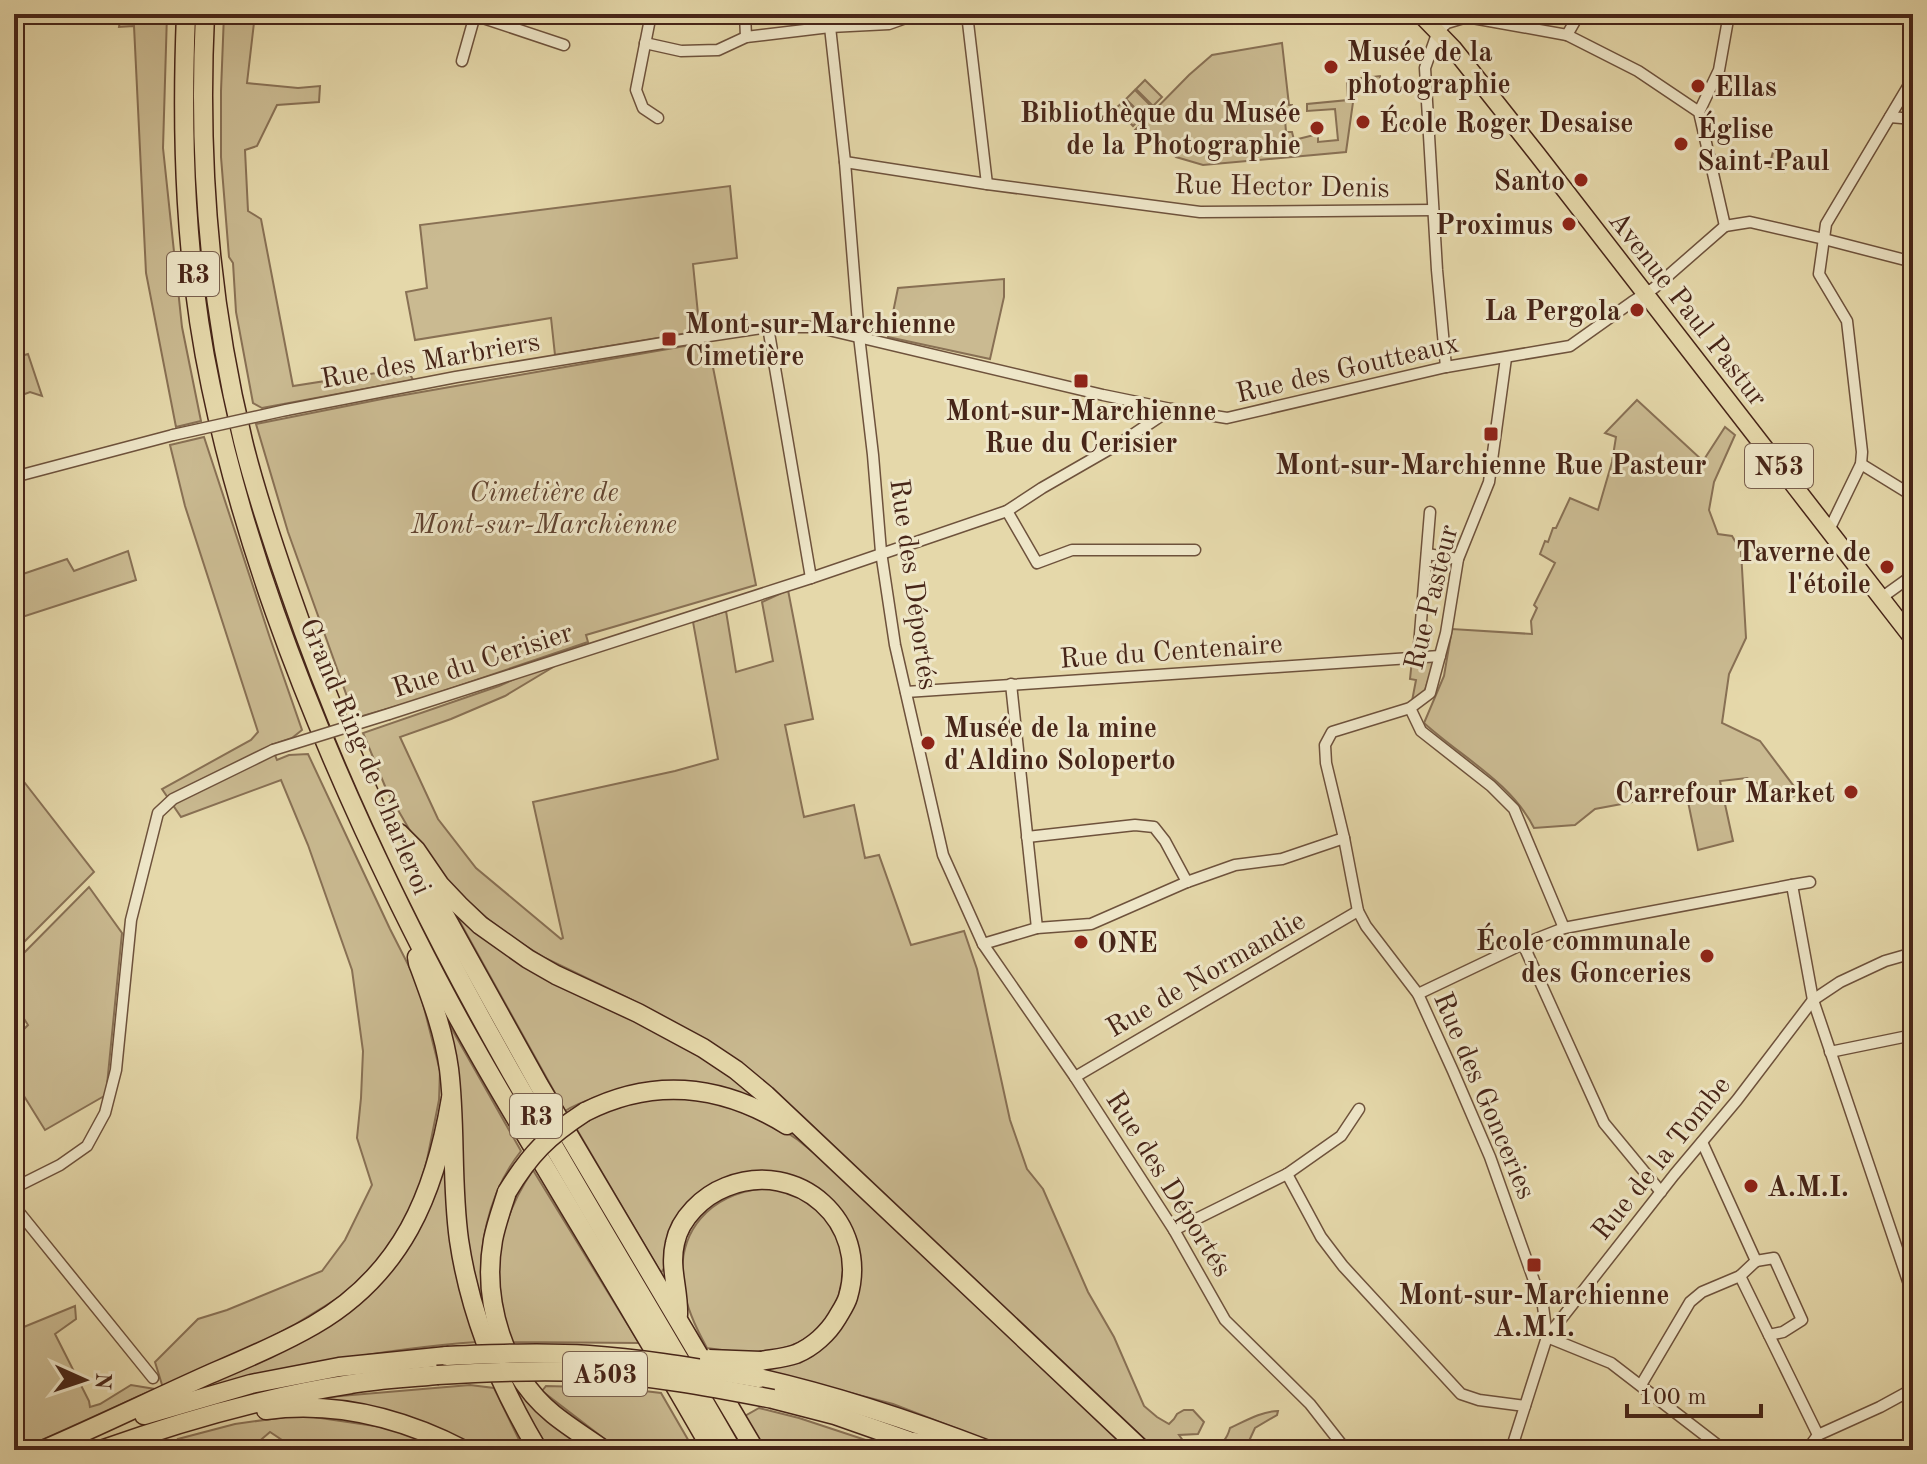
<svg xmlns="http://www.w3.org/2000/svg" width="1927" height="1464" font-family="'Old Standard TT',serif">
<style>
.green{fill:#caba91;stroke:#887054;stroke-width:2}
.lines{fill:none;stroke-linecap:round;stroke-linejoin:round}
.street-casing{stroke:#6e523c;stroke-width:13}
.primary-casing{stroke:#472518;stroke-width:19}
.highway-casing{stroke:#472518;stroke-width:21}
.street{stroke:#eee6c8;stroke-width:10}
.primary{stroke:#e5d8aa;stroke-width:16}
.highway{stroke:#e5d8aa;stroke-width:18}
.street-bridge-casing{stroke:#6e523c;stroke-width:13;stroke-linecap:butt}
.highway-bridge-casing{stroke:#472518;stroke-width:21;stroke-linecap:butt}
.street-bridge{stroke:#eee6c8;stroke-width:10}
.highway-bridge{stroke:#e5d8aa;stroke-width:18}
.poi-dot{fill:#8f2418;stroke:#eee6c8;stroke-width:3}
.labels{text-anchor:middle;stroke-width:6;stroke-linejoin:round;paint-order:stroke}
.shield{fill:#eee6c8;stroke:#795f4d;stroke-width:2}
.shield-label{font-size:26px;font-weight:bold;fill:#472518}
.poi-label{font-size:28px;font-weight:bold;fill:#472518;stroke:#eee6c8;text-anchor:start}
.street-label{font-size:28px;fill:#472518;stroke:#eee6c8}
.park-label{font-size:28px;font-style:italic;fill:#614330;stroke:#eee6c8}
</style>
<rect width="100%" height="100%" fill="#e5d8aa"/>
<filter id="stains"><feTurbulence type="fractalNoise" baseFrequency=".0025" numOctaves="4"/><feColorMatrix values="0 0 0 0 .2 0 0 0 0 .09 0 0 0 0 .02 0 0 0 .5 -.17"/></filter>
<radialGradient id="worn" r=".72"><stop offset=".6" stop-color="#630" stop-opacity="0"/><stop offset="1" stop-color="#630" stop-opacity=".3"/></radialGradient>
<g class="green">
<path d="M121,14H167L163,148L182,327L201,421L176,427L146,273L134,26L119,27Z"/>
<path d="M224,14H255L247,83L298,88L320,86L319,102L277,105L257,146L245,150L248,211L261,219L293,386L376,373L381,376L409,372L413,380L262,408L253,403L236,312L233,263L229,257L221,157V91Z"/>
<path d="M1282,43L1289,105H1292L1293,118L1285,119L1286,132H1292L1294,140L1318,134V142L1338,140L1335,109L1307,111V104L1348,100L1347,82L1353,79L1380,76V83L1360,85L1355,88L1346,152L1203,165L1176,157L1168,149V146H1161L1159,142L1135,130L1189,75L1212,55Z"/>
<path d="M1145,80L1162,97L1153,106L1136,89Z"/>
<path d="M1135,90L1152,107L1143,116L1126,99Z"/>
<path d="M1125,100L1142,117L1133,126L1116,108Z"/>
<path d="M1774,148L1789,152L1784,172L1769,167Z"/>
<path d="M730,186L737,258L693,264L699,324L694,332L555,355L551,318L415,340L406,292L427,288L420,225Z"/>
<path d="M1004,279V297L990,359L888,337L898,288Z"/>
<path d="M708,342L756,585L586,635L588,642L408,703L359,717L349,702L288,532L256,424L387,398Z"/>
<path d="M28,354L42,396L30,392L14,398V376L23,371L21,356Z"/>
<path d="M1637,400L1703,461L1725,427L1735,435L1714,482L1709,510L1718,534L1732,536L1741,551L1746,638L1729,674L1722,723L1760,741L1799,793L1787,800L1747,778L1720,781L1733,841L1698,850L1686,792L1595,809L1575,825L1534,828C1511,782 1461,757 1424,723L1444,676L1452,629L1532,634L1531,621L1537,608L1534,605L1555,563L1540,554L1545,541L1548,542L1553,528H1556L1570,498L1598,510L1612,462L1616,437L1605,433Z"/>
<path d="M204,437L270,638L302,730L292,738L271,745L277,760L289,755L308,754L390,929L418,984L440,1071L439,1100L427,1160L418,1192L391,1245L356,1287L294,1325L230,1359L163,1388L155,1362L198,1319L227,1310L322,1271L345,1240L372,1185L357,1138L361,1098L363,1051L352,970L308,845L281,780L181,817L162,789L251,740L258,732L185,506L170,445Z"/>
<path d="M128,551L136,580L16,619L14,611V577L67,559L74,571Z"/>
<path d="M788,590L813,719L785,725L804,817L854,805L865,858L879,855L911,945L964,931L977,969L1010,1120L1027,1169L1043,1189L1088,1292L1114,1337L1144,1406L1157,1417L1169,1424L1174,1419L1177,1414L1184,1410H1193L1204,1422L1198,1434L1179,1435L1189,1449L1206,1443L1211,1448C1222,1445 1227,1439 1230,1428C1245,1421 1262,1411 1278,1411L1277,1415L1255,1428L1249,1441L1237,1443L1238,1450H1156L801,1115L699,1036L628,998L545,958L516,940L489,920L460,894L434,867L409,829L387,791L363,733L499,686L537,669L555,666L505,696L451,719L400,737L438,819L476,868L561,939L563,938L533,802L675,771L718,759L693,622L726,611L736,672L773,661L762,602Z"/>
<path d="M1412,660H1435L1423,696L1412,701L1416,680L1410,679Z"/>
<path d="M14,769L94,872L14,952Z"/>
<path d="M89,887L122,933L106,1095L45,1130L14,1080V1039L28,1025L14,1003V963Z"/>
<path d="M450,904L620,1012L735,1076L764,1103C707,1077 665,1074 605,1094C591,1099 577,1103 565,1111Z"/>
<path d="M445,1017L521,1151C488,1193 474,1254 485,1306C487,1318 493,1330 497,1342H491L470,1255L463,1207Z"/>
<path d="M642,1098H707L780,1128L798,1140L830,1166L1134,1450H1012L893,1404L762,1370L846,1316L840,1213L742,1174L718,1182L661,1273L576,1128L599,1113Z"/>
<path d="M445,1162L477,1342C377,1349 280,1370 182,1393L313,1334L418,1230L439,1182Z"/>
<path d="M533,1170L639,1343L511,1342C491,1276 494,1228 533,1170Z"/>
<path d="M767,1188C782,1190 801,1195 813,1205C860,1242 850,1317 798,1343C771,1356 734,1352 707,1348C697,1330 687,1310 684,1290C674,1230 711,1193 767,1188Z"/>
<path d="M75,1306L76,1319L55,1334L89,1401L90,1407L100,1404L131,1385L155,1389L20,1450H14V1331Z"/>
<path d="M470,1385L494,1388L524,1450H477L461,1440L305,1399Z"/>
<path d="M546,1386L619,1388L661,1393L694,1450H619L542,1391Z"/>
<path d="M518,1390L572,1438L589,1450H549L519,1400Z"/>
<path d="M759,1408L799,1418L896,1450H764L745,1416Z"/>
<path d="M300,1415L402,1430L446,1450H297L270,1432L249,1450H183L178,1439L235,1424Z"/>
</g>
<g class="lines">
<g class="street-casing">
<g id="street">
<path d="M471,14L564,45"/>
<path d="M651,14L636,90L643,108L658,118"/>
<path d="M745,14L746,37"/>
<path d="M967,14L987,184"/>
<path d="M830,27L845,162L859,336L873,455L881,552L895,645L943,855L983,944L1075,1077L1174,1230L1225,1320L1310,1404L1346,1450"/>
<path d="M1567,35L1579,14"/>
<path d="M645,43L681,51L718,50L746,37L830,27L889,24L917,14"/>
<path d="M462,61L475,15"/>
<path d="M1699,112L1719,70L1729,14"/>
<path d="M1890,117L1913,119"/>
<path d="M845,162L987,184L1200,212L1433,210"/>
<path d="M1725,226L1750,222L1824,239L1913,262"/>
<path d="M768,327L811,578"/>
<path d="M1506,358L1489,482L1458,559L1446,633L1430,693L1410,708L1332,732L1325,745L1326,763L1344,838L1358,911L1366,926L1418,994L1453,1071L1490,1157L1543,1306L1547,1337"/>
<path d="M1446,367L1437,270L1425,68L1438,31L1447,23L1467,17L1567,35L1638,71L1699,112L1725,226"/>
<path d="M286,410L456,377L669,342L768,327H816L1103,395L1171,409L1227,418L1446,367L1570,346L1632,302L1654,288L1725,226"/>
<path d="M1861,464L1913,496"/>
<path d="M14,477L173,435"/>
<path d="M1007,511L1037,563L1072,550H1195"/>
<path d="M1829,530L1861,464L1862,452L1847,321L1819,274L1826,224L1913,78"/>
<path d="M1427,554L1458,559"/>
<path d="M1881,598L1913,575"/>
<path d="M1418,658L1430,512"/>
<path d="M1011,684L1037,928"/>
<path d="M906,692L1440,656"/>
<path d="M1410,708L1421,731L1491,786L1514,809L1564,928"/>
<path d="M389,714L811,578L1007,511L1042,488L1122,442L1171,409"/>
<path d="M1027,837L1135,825L1154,827L1165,841L1187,882"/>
<path d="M1792,885L1810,882"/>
<path d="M983,944L1037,928L1091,924L1187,882L1235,865L1282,859L1344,838"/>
<path d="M1523,944L1604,1123L1661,1192"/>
<path d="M1418,994L1523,944L1564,928L1792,885L1813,1000L1913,1296"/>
<path d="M1830,1052L1913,1035"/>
<path d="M1075,1077L1358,911"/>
<path d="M1702,1142L1756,1261"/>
<path d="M1287,1174L1321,1237L1343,1266L1461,1394L1479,1400L1525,1406"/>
<path d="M14,1188L60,1165L87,1146L105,1113L116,1070L131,920L158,813L173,799L273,750"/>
<path d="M14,1206L153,1378"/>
<path d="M1174,1230L1287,1174L1341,1136L1359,1109"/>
<path d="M1756,1261L1774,1258L1802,1320L1783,1332L1769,1335"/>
<path d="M1740,1276L1818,1435"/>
<path d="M1547,1337L1611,1363L1724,1450"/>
<path d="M1641,1385L1690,1302L1702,1292L1740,1276L1756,1261"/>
<path d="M1511,1450L1547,1337L1674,1175L1737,1100L1813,1000L1840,982L1885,961L1913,953"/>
<path d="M1807,1450L1818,1435L1880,1407L1913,1389"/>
</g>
</g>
<g class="primary-casing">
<path id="primary" d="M1420,14L1453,48L1537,154L1913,639"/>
</g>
<g class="highway-casing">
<g id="highway">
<path d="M186,14C181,139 185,265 211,387C243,541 299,688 364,830C398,903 434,976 474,1046C497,1087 521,1127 545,1167C601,1261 658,1355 712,1450"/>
<path d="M205,14C198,157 209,301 243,441C255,491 272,541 289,590C342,745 412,895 492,1038C569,1177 653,1312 732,1450"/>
<path d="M399,833L416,850L440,885L459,905L480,925L528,959L556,975L638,1013L703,1048L736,1070L766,1095L1142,1450"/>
<path d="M425,880L539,1085L755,1450"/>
<path d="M417,957L418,963C431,998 444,1032 449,1069C456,1125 451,1183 459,1240C470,1315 499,1385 538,1450"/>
<path d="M585,1112C654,1077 722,1085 787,1125"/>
<path d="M507,1192C502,1208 496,1224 493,1240C482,1301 504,1374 553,1414C569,1427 587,1438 604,1450"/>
<path d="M678,1315C679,1290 669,1268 675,1243C680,1218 703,1196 726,1187C798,1158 870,1222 848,1297C846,1304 841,1311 837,1318C828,1333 813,1347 796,1354C785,1358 772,1359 761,1361"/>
<path d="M759,1378C838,1396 913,1421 988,1450"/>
<path d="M773,1399L835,1415L909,1441L926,1444L942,1450"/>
<path d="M266,1410C335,1401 402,1418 464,1450"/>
<path d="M144,1415L251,1384L339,1367L447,1356"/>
<path d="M43,1450C99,1426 154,1399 210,1374C245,1359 281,1344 314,1325C402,1274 435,1194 451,1098"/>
<path d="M101,1450C182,1421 266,1397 351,1384C379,1379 408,1378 437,1375"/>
</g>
</g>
<use href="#street" class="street"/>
<use href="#primary" class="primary"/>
<use href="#highway" class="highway"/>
<g class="street-bridge-casing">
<g id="street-bridge">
<path d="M173,435L286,410"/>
<path d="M273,750L389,714"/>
</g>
</g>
<g class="highway-bridge-casing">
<g id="highway-bridge">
<path d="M507,1192C530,1154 548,1136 585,1112"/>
<path d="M447,1356C494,1354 542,1352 589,1355C646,1359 703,1369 759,1378"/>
<path d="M709,1359L761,1361"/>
<path d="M437,1375C486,1372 535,1370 584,1372C647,1375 711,1387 773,1399"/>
</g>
</g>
<use href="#street-bridge" class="street-bridge"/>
<use href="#highway-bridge" class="highway-bridge"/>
</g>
<g class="poi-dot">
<circle cx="1331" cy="67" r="8"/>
<circle cx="1698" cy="86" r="8"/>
<circle cx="1363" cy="122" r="8"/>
<circle cx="1317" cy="128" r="8"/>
<circle cx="1681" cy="144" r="8"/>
<circle cx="1581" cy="180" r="8"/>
<circle cx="1569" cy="224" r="8"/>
<circle cx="1637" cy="310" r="8"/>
<rect x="661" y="331" width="16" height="16" rx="4"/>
<rect x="1073" y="373" width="16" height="16" rx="4"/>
<rect x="1483" y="426" width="16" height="16" rx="4"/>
<circle cx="1887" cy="567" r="8"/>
<circle cx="928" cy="743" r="8"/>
<circle cx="1851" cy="792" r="8"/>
<circle cx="1081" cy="942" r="8"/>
<circle cx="1707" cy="956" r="8"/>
<circle cx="1751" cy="1186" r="8"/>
<rect x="1526" y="1257" width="16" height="16" rx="4"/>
</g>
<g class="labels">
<g class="shield">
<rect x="167" y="252" width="52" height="44" rx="6"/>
<rect x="1745" y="444" width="68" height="44" rx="6"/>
<rect x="510" y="1094" width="52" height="44" rx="6"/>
<rect x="563" y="1352" width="84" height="44" rx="6"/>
</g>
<g class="shield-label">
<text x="193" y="283">R3</text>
<text x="1779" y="475">N53</text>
<text x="536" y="1125">R3</text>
<text x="605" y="1383">A503</text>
</g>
<g class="poi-label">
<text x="1347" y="61">Musée de la<tspan x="1347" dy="32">photographie</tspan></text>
<text x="1714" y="96">Ellas</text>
<text x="1301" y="122" text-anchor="end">Bibliothèque du Musée<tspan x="1301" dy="32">de la Photographie</tspan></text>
<text x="1379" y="132">École Roger Desaise</text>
<text x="1697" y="138">Église<tspan x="1697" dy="32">Saint-Paul</tspan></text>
<text x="1565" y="190" text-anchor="end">Santo</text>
<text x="1553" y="234" text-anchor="end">Proximus</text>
<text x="1621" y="320" text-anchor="end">La Pergola</text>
<text x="685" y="333">Mont-sur-Marchienne<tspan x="685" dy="32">Cimetière</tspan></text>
<text x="1081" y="420" text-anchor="middle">Mont-sur-Marchienne<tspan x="1081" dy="32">Rue du Cerisier</tspan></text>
<text x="1491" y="474" text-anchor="middle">Mont-sur-Marchienne Rue Pasteur</text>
<text x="1871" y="561" text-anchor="end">Taverne de<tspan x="1871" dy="32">l'étoile</tspan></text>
<text x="944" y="737">Musée de la mine<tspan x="944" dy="32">d'Aldino Soloperto</tspan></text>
<text x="1835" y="802" text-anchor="end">Carrefour Market</text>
<text x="1691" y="950" text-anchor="end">École communale<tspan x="1691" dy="32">des Gonceries</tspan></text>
<text x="1097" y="952">ONE</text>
<text x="1767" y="1196">A.M.I.</text>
<text x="1534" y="1304" text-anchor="middle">Mont-sur-Marchienne<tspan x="1534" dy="32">A.M.I.</tspan></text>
</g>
<g class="street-label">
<text transform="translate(1282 185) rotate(1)" y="10">Rue Hector Denis</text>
<text transform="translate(1689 308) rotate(52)" y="10">Avenue Paul Pastur</text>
<text transform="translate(430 359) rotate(-10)" y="10">Rue des Marbriers</text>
<text transform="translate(1347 367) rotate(-13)" y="10">Rue des Goutteaux</text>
<text transform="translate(915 584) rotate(82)" y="10">Rue des Déportés</text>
<text transform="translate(1430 597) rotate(-76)" y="10">Rue Pasteur</text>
<text transform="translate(1171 650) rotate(-4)" y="10">Rue du Centenaire</text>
<text transform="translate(482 659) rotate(-18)" y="10">Rue du Cerisier</text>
<text transform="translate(367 756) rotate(67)" y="10">Grand Ring de Charleroi</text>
<text transform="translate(1205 973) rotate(-30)" y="10">Rue de Normandie</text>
<text transform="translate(1486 1095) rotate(67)" y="10">Rue des Gonceries</text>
<text transform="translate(1660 1157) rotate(-51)" y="10">Rue de la Tombe</text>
<text transform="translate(1170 1183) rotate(58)" y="10">Rue des Déportés</text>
</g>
<g class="park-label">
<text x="544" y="501">Cimetière de<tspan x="544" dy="32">Mont-sur-Marchienne</tspan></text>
</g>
</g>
<rect width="1927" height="1464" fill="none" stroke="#e5d8aa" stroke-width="48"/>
<rect x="16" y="16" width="1895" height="1432" fill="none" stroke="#472518" stroke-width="4"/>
<rect x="24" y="24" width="1879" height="1416" fill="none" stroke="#472518" stroke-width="2"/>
<g transform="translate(84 1380) rotate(93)" stroke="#eee6c8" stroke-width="6" paint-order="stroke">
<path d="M0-6L14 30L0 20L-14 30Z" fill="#472518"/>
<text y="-12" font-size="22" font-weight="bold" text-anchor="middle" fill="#472518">N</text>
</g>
<path d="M1627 1404v12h134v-12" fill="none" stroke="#472518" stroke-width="4"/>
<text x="1639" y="1404" font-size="24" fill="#472518" stroke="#eee6c8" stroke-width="6" paint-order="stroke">100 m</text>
<rect width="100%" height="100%" filter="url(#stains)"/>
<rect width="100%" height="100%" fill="url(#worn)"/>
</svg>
